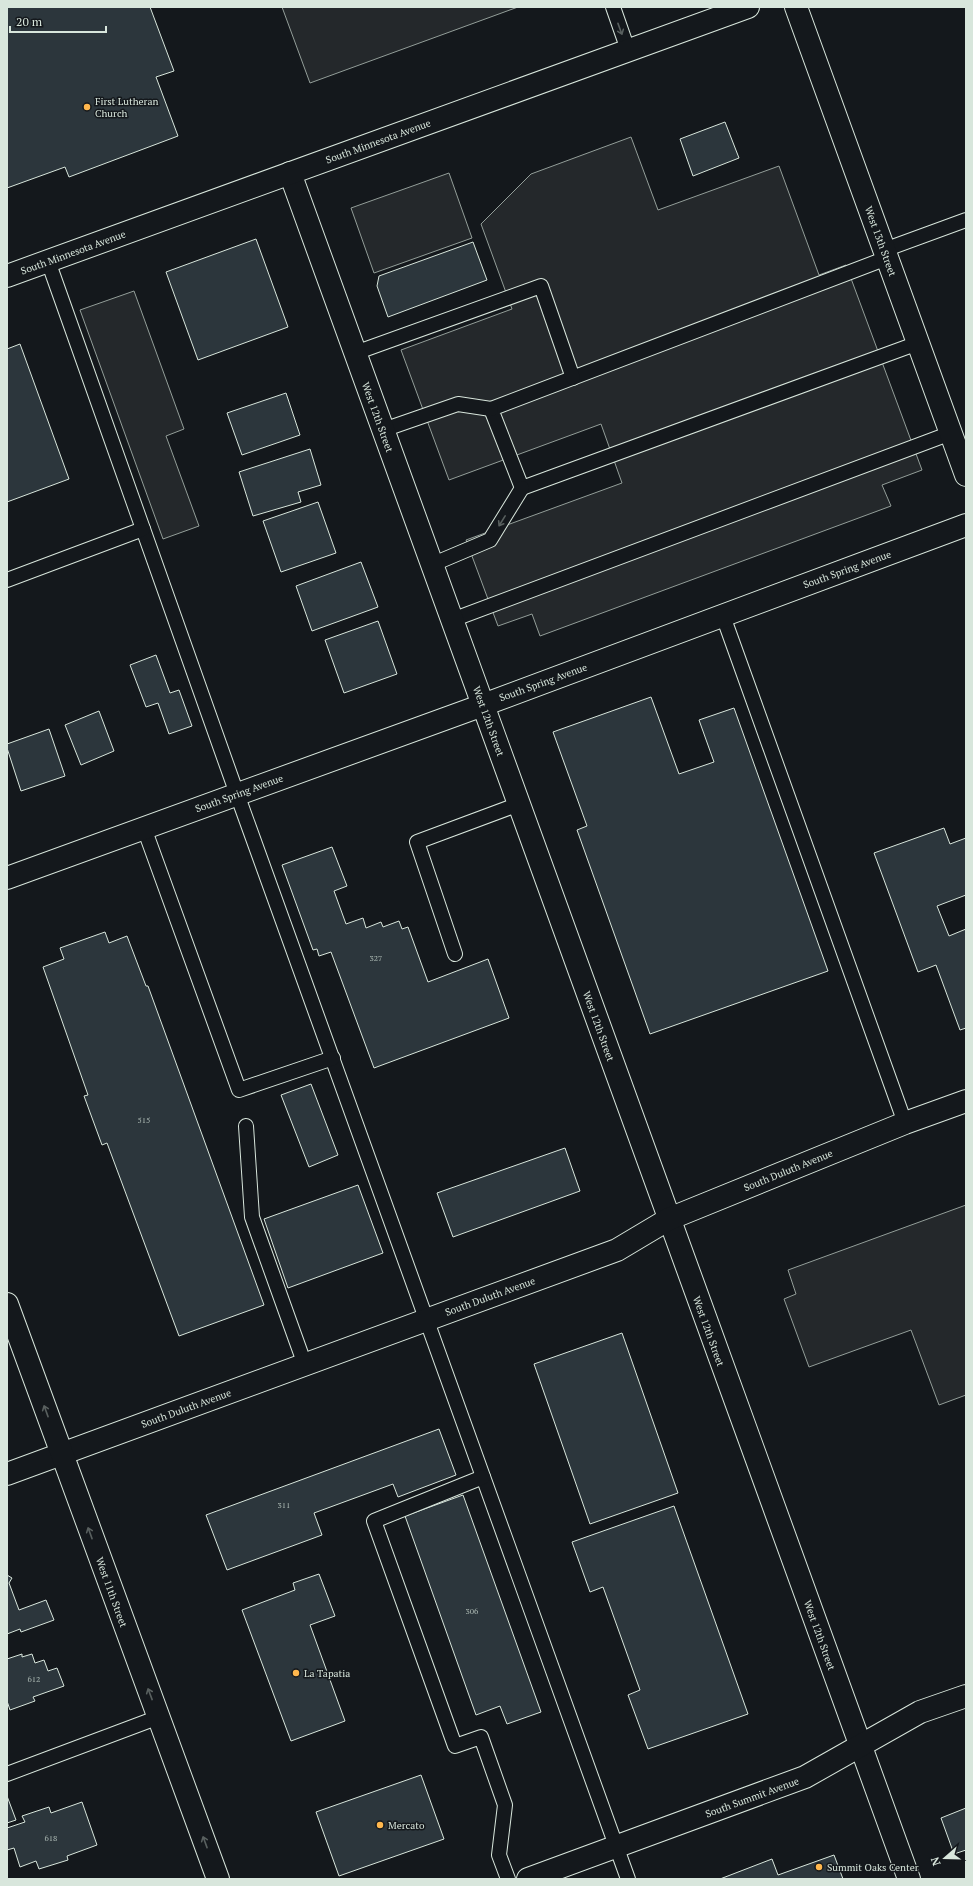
<svg xmlns="http://www.w3.org/2000/svg" width="973" height="1886" font-family="'PT Serif',serif">
<style>
.parking{fill:#24282b;stroke:#939e99}
.building{fill:#2c363c;stroke:#d8e6dc}
.lines{fill:none;stroke-linecap:round;stroke-linejoin:round}
.lane-casing{stroke:#d8e6dc;stroke-width:16}
.street-casing{stroke:#d8e6dc;stroke-width:24}
.secondary-casing{stroke:#d8e6dc;stroke-width:24}
.primary-casing{stroke:#d8e6dc;stroke-width:24}
.lane{stroke:#14181c;stroke-width:14}
.street{stroke:#14181c;stroke-width:22}
.secondary{stroke:#14181c;stroke-width:22}
.primary{stroke:#14181c;stroke-width:22}
.oneway{stroke:#59605f}
.poi-dot{fill:#ffb74d;stroke:#14181c;stroke-width:1.5}
.labels{text-anchor:middle;stroke-width:3;stroke-linejoin:round;paint-order:stroke}
.number-label{font-size:8px;fill:#adbab4}
.poi-label{font-size:10px;fill:#d8e6dc;stroke:#14181c;text-anchor:start}
.street-label{font-size:10px;fill:#d8e6dc;stroke:#14181c}
</style>
<rect width="100%" height="100%" fill="#14181c"/>
<g class="parking">
<path d="M282,7H518L310,83Z"/>
<path d="M631,137L658,210L779,166L819,275L846,265L922,470L882,485L891,506L540,636L532,614L498,626L466,540L622,483L601,424L449,480L401,350L512,309L481,224L531,174Z"/>
<path d="M449,173L472,238L374,273L351,208Z"/>
<path d="M134,291L184,429L166,436L199,526L163,539L80,310Z"/>
<path d="M966,1205V1395L939,1405L911,1330L809,1367L784,1299L796,1294L788,1270Z"/>
</g>
<g class="building">
<path d="M7,7H150L174,71L156,77L178,136L69,177L65,167L7,188Z"/>
<path d="M725,122L739,158L693,176L680,139Z"/>
<path d="M256,239L288,327L198,360L166,272Z"/>
<path d="M473,242L487,280L388,317L377,286L379,276Z"/>
<path d="M20,344L69,479L7,502V349Z"/>
<path d="M286,393L300,435L242,455L227,413Z"/>
<path d="M310,449L321,485L298,492L301,502L253,516L239,472Z"/>
<path d="M318,502L336,553L281,572L263,521Z"/>
<path d="M361,562L378,607L312,631L296,586Z"/>
<path d="M378,621L397,674L344,693L325,640Z"/>
<path d="M156,655L170,693L179,690L192,726L169,734L158,703L146,707L130,665Z"/>
<path d="M651,697L679,774L714,762L699,720L734,708L828,971L650,1034L577,830L587,826L553,732Z"/>
<path d="M99,711L114,751L81,765L65,725Z"/>
<path d="M49,729L65,776L21,791L7,748V744Z"/>
<path d="M944,828L950,844L966,838V895L937,906L949,936L966,929V1028L960,1030L936,965L918,972L874,853Z"/>
<path d="M332,847L347,886L334,891L346,924L363,918L366,928L381,922L383,927L399,921L402,929L408,927L428,982L488,959L509,1018L374,1068L331,952L319,956L317,949L313,950L282,865Z"/>
<path d="M105,932L109,943L127,936L146,986H148L264,1305L179,1336L107,1143L102,1145L84,1096L88,1095L43,967L64,959L60,948Z"/>
<path d="M311,1084L338,1155L309,1167L281,1095Z"/>
<path d="M565,1148L580,1191L453,1237L437,1193Z"/>
<path d="M358,1185L383,1253L288,1288L264,1219Z"/>
<path d="M622,1333L678,1493L590,1524L534,1364Z"/>
<path d="M439,1429L456,1475L398,1497L393,1484L314,1513L322,1535L227,1570L206,1515Z"/>
<path d="M463,1495L541,1712L507,1724L500,1706L476,1715L405,1516Z"/>
<path d="M674,1506L748,1714L648,1749L628,1695L640,1690L603,1587L590,1592L572,1542Z"/>
<path d="M319,1574L335,1616L310,1625L345,1721L291,1741L242,1610L295,1590L293,1583Z"/>
<path d="M7,1575L12,1578L9,1583L19,1610L46,1600L54,1620L21,1632L20,1629L7,1634Z"/>
<path d="M22,1654V1657L32,1654L35,1663L44,1660L48,1671L57,1668L64,1686L33,1697L35,1701L10,1710L7,1701V1659Z"/>
<path d="M421,1775L444,1839L339,1876L316,1812Z"/>
<path d="M7,1796L16,1820L7,1823Z"/>
<path d="M82,1802L97,1845L67,1856L68,1860L39,1869L36,1861L20,1867L14,1848L7,1850V1828L25,1822L22,1816L49,1807L51,1813Z"/>
<path d="M966,1808V1850L954,1854L941,1818Z"/>
<path d="M834,1855L843,1879H720L772,1859L778,1875Z"/>
</g>
<g class="lines">
<g class="lane-casing">
<g id="lane">
<path d="M613,7L628,50"/>
<path d="M884,250L966,220"/>
<path d="M887,258L491,409L522,488L918,343"/>
<path d="M48,261L237,794L628,1879"/>
<path d="M355,353L541,286L573,378"/>
<path d="M383,430L458,404L491,409"/>
<path d="M431,565L490,540L522,488"/>
<path d="M7,580L143,529"/>
<path d="M723,616L905,1123"/>
<path d="M452,620L951,433"/>
<path d="M144,828L239,1090L333,1058"/>
<path d="M455,954L417,842L519,804"/>
<path d="M246,1126L252,1217L305,1365"/>
<path d="M483,1477L374,1521L455,1746L481,1737L505,1805L499,1855L508,1879"/>
<path d="M7,1774L159,1717"/>
</g>
</g>
<g class="street-casing">
<g id="street">
<path d="M796,7L966,475"/>
<path d="M290,173L909,1879"/>
<path d="M7,878L483,705L966,525"/>
<path d="M7,1474L617,1250L669,1219L905,1123L966,1101"/>
</g>
</g>
<g class="secondary-casing">
<path id="secondary" d="M528,1879L805,1777L920,1712L966,1696"/>
</g>
<g class="primary-casing">
<g id="primary">
<path d="M7,276L748,7"/>
<path d="M7,1304L218,1879"/>
</g>
</g>
<use href="#lane" class="lane"/>
<use href="#street" class="street"/>
<use href="#secondary" class="secondary"/>
<use href="#primary" class="primary"/>
</g>
<defs><path id="oneway-shaft" d="M-6 0H5M1.5-3L5.5 0L1.5 3" fill="none" stroke-width="1.6" stroke-linecap="round" stroke-linejoin="round"/></defs>
<g class="oneway">
<use href="#oneway-shaft" transform="translate(620 29) rotate(70)"/>
<use href="#oneway-shaft" transform="translate(502 521) rotate(122)"/>
<use href="#oneway-shaft" transform="translate(46 1411) rotate(-110)"/>
<use href="#oneway-shaft" transform="translate(90 1533) rotate(-110)"/>
<use href="#oneway-shaft" transform="translate(150 1694) rotate(-111)"/>
<use href="#oneway-shaft" transform="translate(205 1842) rotate(-110)"/>
</g>
<g class="poi-dot">
<circle cx="87" cy="107" r="4"/>
<circle cx="296" cy="1673" r="4"/>
<circle cx="380" cy="1825" r="4"/>
<circle cx="819" cy="1867" r="4"/>
</g>
<g class="labels">
<g class="number-label">
<text x="376" y="961">327</text>
<text x="144" y="1123">515</text>
<text x="284" y="1508">311</text>
<text x="472" y="1614">306</text>
<text x="34" y="1682">612</text>
<text x="51" y="1841">618</text>
</g>
<g class="poi-label">
<text x="95" y="105">First Lutheran<tspan x="95" dy="12">Church</tspan></text>
<text x="304" y="1677">La Tapatia</text>
<text x="388" y="1829">Mercato</text>
<text x="827" y="1871">Summit Oaks Center</text>
</g>
<g class="street-label">
<text transform="translate(378 141) rotate(-20)" y="4">South Minnesota Avenue</text>
<text transform="translate(881 241) rotate(70)" y="4">West 13th Street</text>
<text transform="translate(73 252) rotate(-20)" y="4">South Minnesota Avenue</text>
<text transform="translate(378 417) rotate(70)" y="4">West 12th Street</text>
<text transform="translate(847 569) rotate(-20)" y="4">South Spring Avenue</text>
<text transform="translate(543 682) rotate(-20)" y="4">South Spring Avenue</text>
<text transform="translate(489 721) rotate(70)" y="4">West 12th Street</text>
<text transform="translate(239 793) rotate(-20)" y="4">South Spring Avenue</text>
<text transform="translate(599 1026) rotate(70)" y="4">West 12th Street</text>
<text transform="translate(788 1170) rotate(-22)" y="4">South Duluth Avenue</text>
<text transform="translate(490 1296) rotate(-20)" y="4">South Duluth Avenue</text>
<text transform="translate(709 1331) rotate(70)" y="4">West 12th Street</text>
<text transform="translate(186 1408) rotate(-20)" y="4">South Duluth Avenue</text>
<text transform="translate(112 1592) rotate(70)" y="4">West 11th Street</text>
<text transform="translate(820 1635) rotate(70)" y="4">West 12th Street</text>
<text transform="translate(752 1797) rotate(-20)" y="4">South Summit Avenue</text>
</g>
</g>
<rect width="973" height="1886" fill="none" stroke="#d8e6dc" stroke-width="16"/>
<g transform="translate(945 1858) rotate(250)" stroke="#14181c" stroke-width="3" paint-order="stroke">
<path d="M0-3L7 15L0 10L-7 15Z" fill="#d8e6dc"/>
<text y="-6" font-size="11" font-weight="bold" text-anchor="middle" fill="#d8e6dc">N</text>
</g>
<path d="M10 26v6h96v-6" fill="none" stroke="#d8e6dc" stroke-width="2"/>
<text x="16" y="26" font-size="12" fill="#d8e6dc" stroke="#14181c" stroke-width="3" paint-order="stroke">20 m</text>
</svg>
